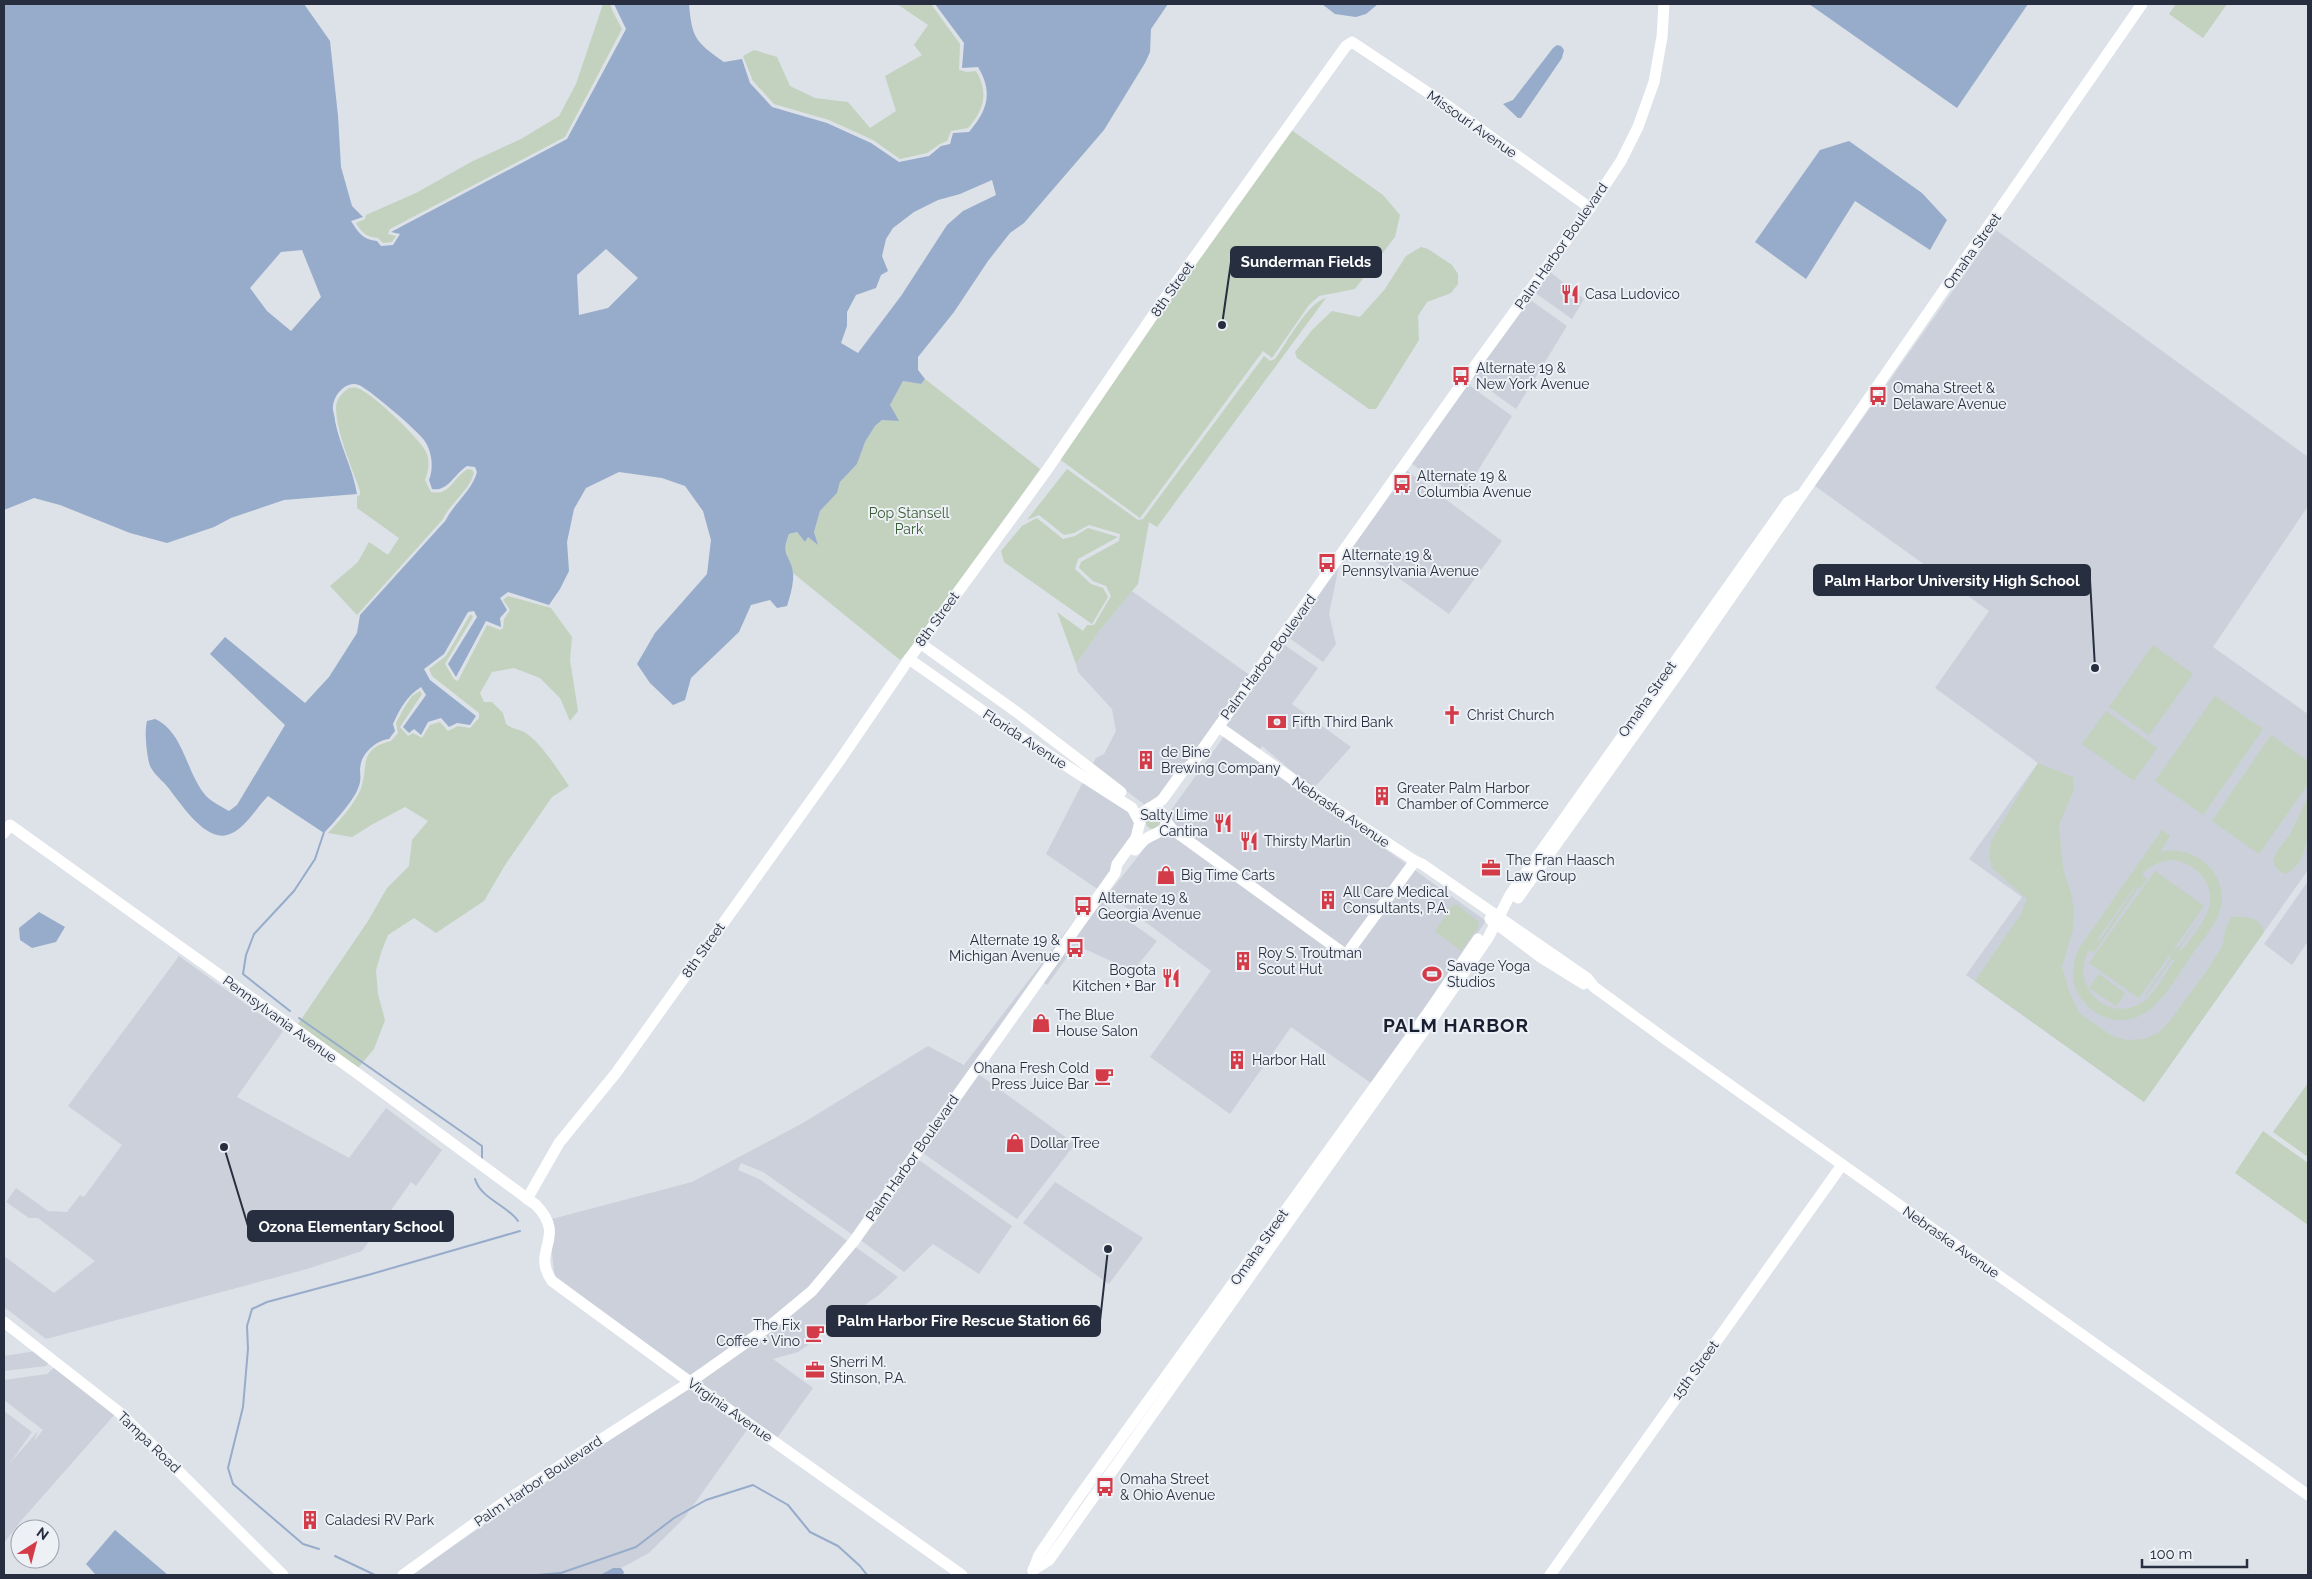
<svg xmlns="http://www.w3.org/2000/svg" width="2312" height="1579" font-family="Raleway,sans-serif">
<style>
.built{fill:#cbd0da}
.green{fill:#c2d2be;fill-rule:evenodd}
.water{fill:#96acca;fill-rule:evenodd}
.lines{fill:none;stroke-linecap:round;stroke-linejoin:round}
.stream{stroke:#96acca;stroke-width:2}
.secondary{stroke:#fff;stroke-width:11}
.labels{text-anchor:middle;stroke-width:4;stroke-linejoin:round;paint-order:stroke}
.street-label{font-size:14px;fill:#262e3f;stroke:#edf0f5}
.poi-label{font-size:14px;fill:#262e3f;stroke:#edf0f5;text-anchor:start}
.park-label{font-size:14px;fill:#385c33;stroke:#edf0f5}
.district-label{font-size:19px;font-weight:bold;letter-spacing:1px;fill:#181f30;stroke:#edf0f5}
.leader{fill:none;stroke:#262e3f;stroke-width:2}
.callout-dot{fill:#262e3f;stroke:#edf0f5;stroke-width:2}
.callout{fill:#262e3f;stroke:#262e3f;stroke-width:2}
.callout-label{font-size:15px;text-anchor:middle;font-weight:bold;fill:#fff}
</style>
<rect width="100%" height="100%" fill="#dde1e8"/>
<g class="built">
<path d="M1996,230L2308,457V506L2213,647L2308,714V870L2144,1102L1966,975L2022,897L1969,859L2038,763L1935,688L1989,611L1815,486Z"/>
<path d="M1549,271L1584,299L1572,319L1534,292Z"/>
<path d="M1529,299L1567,326L1516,409L1471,377Z"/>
<path d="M1466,383L1512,416L1460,499L1507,534L1411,463Z"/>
<path d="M1406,470L1502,541L1449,614L1361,551L1351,548Z"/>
<path d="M1339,565L1329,614L1336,644L1323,662L1288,637Z"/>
<path d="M1132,591L1251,676L1160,798L1145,805L1092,765L1096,758L1104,754L1116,731L1112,709L1078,672L1076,664L1100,630Z"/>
<path d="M1283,644L1318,668L1292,704L1351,747L1313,789L1262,746L1259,751L1224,726Z"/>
<path d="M1225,735L1486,921L1371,1083L1291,1027L1230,1114L1150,1057L1211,971L1108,894L1151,840L1171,822L1169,813Z"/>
<path d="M1083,782L1124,807L1133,817L1135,831L1099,890L1046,854Z"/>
<path d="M2308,881V941L2292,965L2264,944Z"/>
<path d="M1093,896L853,1235L763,1172L741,1163L738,1170L759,1179L849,1242L796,1301L690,1377L555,1278L551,1246L552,1219L692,1182L803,1123L928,1046L964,1065Z"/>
<path d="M1100,901L1157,941L1133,971L1076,945L1047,985L1042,981Z"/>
<path d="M179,956L283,1031L237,1097L349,1158L386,1108L442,1150L416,1186L411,1182L362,1251L307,1269L46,1339L4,1307V1256L54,1293L95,1261L38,1218H29L6,1202L16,1188L48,1211L67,1212L80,1195L84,1197L122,1145L68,1106Z"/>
<path d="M977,1073L1075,1144L1017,1219L920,1151Z"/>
<path d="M916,1158L1012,1226L979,1274L933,1244L904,1272L859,1239Z"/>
<path d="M1055,1182L1143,1238L1109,1284L1023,1223Z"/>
<path d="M854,1246L898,1277L879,1295L798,1352L773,1359L813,1388L777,1438L697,1381L773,1329Z"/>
<path d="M36,1351L50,1361L46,1366L4,1371V1356Z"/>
<path d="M56,1366L115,1414L20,1522L4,1543V1411L32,1432L9,1464L38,1431L34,1441L43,1430L4,1400V1380L47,1374Z"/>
<path d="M689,1386L749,1427L685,1517L649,1553L621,1568H613L600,1575H411L637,1420Z"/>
</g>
<g class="green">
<path d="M603,4H610L613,12L622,29L565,137L390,229L388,234L396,236L392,242L383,243L378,238C367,237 362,233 356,223L365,219L366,215L416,193L471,162L521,139L559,116L576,84Z"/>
<path d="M897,4H931L960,44L959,70L967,72L976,71C989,93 984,110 968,128L951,131L947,141L940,144L927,153L900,159L873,140L829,120L774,104L753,81L743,56L754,50L777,57L790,86L815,98L848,102L870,128L896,111L885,76L922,55L914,45L928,25Z"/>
<path d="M2176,4H2227L2203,38L2169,14Z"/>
<path d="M1290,129L1383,195L1400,215L1395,237L1355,289L1319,296L1309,305L1272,358L1263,351L1140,518L1058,458Z"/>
<path d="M1421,247L1428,249L1452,265L1458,274V284L1451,293L1427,302L1418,316L1419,340L1376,409H1369L1297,358L1295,352L1312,330L1332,311L1360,317L1385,289L1406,256Z"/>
<path d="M1326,298L1157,527L1149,522L1138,584L1100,630L1076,664L1057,612L1083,631L1087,625H1094L1111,596L1106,586L1093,581L1079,568L1081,562L1119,541L1120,534L1089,525L1074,533L1064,535L1039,515L1027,520L1067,469L1138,520L1143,519L1264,356L1270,361L1275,359C1286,344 1308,302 1326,298Z"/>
<path d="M925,379L1040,469L920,639L900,660L793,573C787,559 783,550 789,534L797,532L805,542L808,537L817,544L814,532L820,511L837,493L840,482L857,464L865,442L875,426L882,420L903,381L921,384Z"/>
<path d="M349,388C352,388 354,387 357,388C370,391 423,441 427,454C430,463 428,472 425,480L431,492C451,496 452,478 468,469L472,470L474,473C469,491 451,502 443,519L357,615L330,586L358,562L369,542L388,555L399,538L357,508V497L360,495V491C352,467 336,432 336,407C336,399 343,392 349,388Z"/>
<path d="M1037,518L1063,539L1075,536L1088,528L1118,537L1078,559L1075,569L1091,584L1103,588L1108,597L1092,624L1004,562L1001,551L1022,526Z"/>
<path d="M508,596L551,608L572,637L570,660L578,711L570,721L560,698L540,678L514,668L492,672L480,693L484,702H492L503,713L506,724C512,729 518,729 524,732C540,741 558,770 569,786L552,797L505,865L484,901L436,933L414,918L388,935L382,950L376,970L378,994L385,1020L374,1049L358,1068L298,1024L368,921L387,888L409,866L412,840L428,821L405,807L373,824L352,837L328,833C340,820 351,808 359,793C371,769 355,750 391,741L398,733L396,723L404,708L412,696L420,691L422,694L400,727L408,736L413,733L422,738L430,725L440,722L448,731L458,726L470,728L479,718V713L432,676L429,669L446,656L470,615H472L473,617L445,664L454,679L457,681L459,679L487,625L500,630L503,628L504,619L510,610L503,600Z"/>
<path d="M2153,645L2193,674L2149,735L2109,707Z"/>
<path d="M2215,696L2263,729L2203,815L2155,781Z"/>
<path d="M2106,711L2157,748L2134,781L2082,744Z"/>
<path d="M2271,735L2308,761V784L2259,854L2212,821Z"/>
<path d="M2038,763L2073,777L2074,789L2059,825L2063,869L2071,893L2074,911L2073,929L2062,967L2069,991L2079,1013L2112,1036L2127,1040L2144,1039L2158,1033L2170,1021L2208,969L2223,945L2225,931L2231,917C2244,916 2261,916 2264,932L2144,1102L1975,981L2021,914L2027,899L1992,868L1989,856L1991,841Z"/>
<path d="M2308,796C2308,825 2312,861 2285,874L2278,870L2273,861L2278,850L2291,833Z"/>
<circle cx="1153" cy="822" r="7"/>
<path d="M2162,830L2170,836L2160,852C2193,844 2228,872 2221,907C2217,925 2201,941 2191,956C2172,983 2151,1028 2111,1019C2100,1016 2092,1012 2085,1003C2070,987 2070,966 2080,947ZM2171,860C2198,862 2220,888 2206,915C2200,928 2190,940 2181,951L2179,949L2204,912L2178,948L2176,947L2169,957L2171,958L2145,995L2146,996L2172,959L2174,961C2164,975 2154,997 2138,1005C2103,1022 2070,982 2089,950L2094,953L2138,888L2140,889L2147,879L2142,875C2149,865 2159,862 2171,860ZM2135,886L2136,887L2099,941L2097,940Z"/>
<path d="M2155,871L2204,906L2139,998L2089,963Z"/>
<path d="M1456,904L1479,922L1478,927L1461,951L1435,931L1451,907Z"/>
<path d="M2099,974L2125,993L2116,1006L2089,988Z"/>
<path d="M2308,1083V1157L2273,1132Z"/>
<path d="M2263,1131L2308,1163V1225L2235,1173Z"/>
</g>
<g class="water">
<path d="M4,4H304L330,41L338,116L341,167L352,206L363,217L351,221C358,232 363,240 377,241L381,246L393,245L400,234L391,232L567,139L626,29L614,4H689C692,39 696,42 724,62L742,59L750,83L772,107L827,123L871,143L899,162L929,156L941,146L950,144L953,133L969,132C988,110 993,92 978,67L962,68L964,43L935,4H1168L1151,29L1150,52L1145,63L1104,130L1024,223L1010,233L988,261L954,312L918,357V370L925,379L921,384L903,381L890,405L899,421L882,420L875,426L865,442L857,464L840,482L837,493L820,511L814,532L818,545L808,537L805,542L797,532L789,534C780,557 791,555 793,573C794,583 790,597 787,606L777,608L770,600L751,605L739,632L691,678L685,700L673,705L650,683L637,664L655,633L707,574L711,540L703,511L685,486L662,478L619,472L586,488L574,509L567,542L569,571L560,589L549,605L508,592L500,598L507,610L500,618L501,627L486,621L456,677L448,664L477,617L474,611L468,612L444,654L424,669L430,680L476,716L470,725L457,723L449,727L441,718L428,722L421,735L414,729L409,733L403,727L426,695L421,687C407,696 400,708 393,724L395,731L389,739C378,740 364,751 361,763C358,775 364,777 356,793C347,808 336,820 324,833L268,796C256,808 244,831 227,835C205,841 181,804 170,790C164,781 152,774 149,763C147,753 144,734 147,721L155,719C184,732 186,773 206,796C212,802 222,807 229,811L237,805L285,725L210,654L225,637L305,703L329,677L357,633L360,615L446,520C454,503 472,491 477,472L475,467L467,466C454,474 448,492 432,489L429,480C434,467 432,451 424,440C417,430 370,390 359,385C347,380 334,394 333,406C332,410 335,416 335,421C340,446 353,469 357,494L284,500L231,518L214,527L167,543L130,533L60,505L34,498L4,510ZM992,180L996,195L963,211L947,225L901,296L858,353L841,343L847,326V312L856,295L876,288L881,275L888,271L882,256L886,239L893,228L914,212L938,200L960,194ZM606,249L638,278L608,308L579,315L577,275ZM302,250L321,297L291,331L267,311L250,288L281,252Z"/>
<path d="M1322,4H1378L1366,14L1356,17L1335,14Z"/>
<path d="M1809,4H2028L1957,108Z"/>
<path d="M1557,45L1561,46L1564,50L1562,58L1521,118H1518L1503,104L1513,100L1553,48Z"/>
<path d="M1849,141L1922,193L1947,220L1930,250L1855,201L1806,279L1755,242L1820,150Z"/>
<path d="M39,912L65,927L56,942L32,948L20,940L19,928Z"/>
<path d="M115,1530L168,1575H96L86,1564Z"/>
<path d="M613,1568H621L624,1572L623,1575H600Z"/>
</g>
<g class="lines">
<g class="stream">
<path d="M290,1011L243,974L246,955L254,934L294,891L315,859L324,832"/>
<path d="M299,1018L482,1146V1159"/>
<path d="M475,1179C481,1199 507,1205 518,1221"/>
<path d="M319,1549L303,1544L233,1484L228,1468L243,1407L248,1349L247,1326L252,1309L267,1302L368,1275L520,1231"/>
<path d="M335,1556L375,1575"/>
<path d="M537,1575L561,1573L636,1547L674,1518L706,1500L753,1485L788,1505L810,1532L838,1546L860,1566L867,1575"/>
</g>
<g class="secondary">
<path d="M920,643L1018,713L1121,792"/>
<path d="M909,659L1007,728L1132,808L1139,821"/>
<path d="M1219,727L1322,800L1415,861L1422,864L1587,978L1594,987L1668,1041L2308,1495"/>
<path d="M1166,821L1172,829L1346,955L1415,861"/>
<path d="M4,833L10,825L354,1071L536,1205C568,1238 530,1250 552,1281L690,1382L962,1575"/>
<path d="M1135,850C1138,847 1140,844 1143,841C1153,832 1178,831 1160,811L1149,808"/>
<path d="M1518,898L1684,665L2142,4"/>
<path d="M1490,919L1542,958L1584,984"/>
<path d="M527,1199L559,1143L616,1073L840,760L909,659L1047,470L1160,305L1346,46L1352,42L1448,106L1590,208"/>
<path d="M4,1322L119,1412L283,1575"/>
<path d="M1033,1570L1049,1560L1433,1018L1488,938L1510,895L1788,502L1799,496"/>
<path d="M1033,1571L1039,1555L1076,1501L1427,1014L1478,939"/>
<path d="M403,1575L507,1500L690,1382L771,1325L812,1291L854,1241L1115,873L1117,864L1136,838L1142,813L1162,800L1183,771L1192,764L1466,378L1590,208L1621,161L1638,127L1654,82L1662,37L1664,4"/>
<path d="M1550,1575L1842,1165"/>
</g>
</g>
<defs>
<g id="restaurant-bare" transform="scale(1.5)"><path d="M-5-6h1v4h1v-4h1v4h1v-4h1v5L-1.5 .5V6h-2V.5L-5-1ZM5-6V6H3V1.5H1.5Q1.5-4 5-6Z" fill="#d43b48" stroke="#edf0f5" stroke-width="2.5" paint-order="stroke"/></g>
<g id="bus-bare" transform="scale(1.5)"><path d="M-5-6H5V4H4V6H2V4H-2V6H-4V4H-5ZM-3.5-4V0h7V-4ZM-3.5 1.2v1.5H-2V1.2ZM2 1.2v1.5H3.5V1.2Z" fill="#d43b48" stroke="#edf0f5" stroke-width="2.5" paint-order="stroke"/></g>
<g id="church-bare" transform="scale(1.5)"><path d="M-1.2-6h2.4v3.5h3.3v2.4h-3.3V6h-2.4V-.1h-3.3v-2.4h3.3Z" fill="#d43b48" stroke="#edf0f5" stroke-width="2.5" paint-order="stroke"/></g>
<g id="bank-bare" transform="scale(1.5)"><path d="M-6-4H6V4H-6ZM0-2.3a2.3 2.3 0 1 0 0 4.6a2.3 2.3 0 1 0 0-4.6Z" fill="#d43b48" stroke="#edf0f5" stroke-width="2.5" paint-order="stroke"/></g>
<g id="building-bare" transform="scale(1.5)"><path d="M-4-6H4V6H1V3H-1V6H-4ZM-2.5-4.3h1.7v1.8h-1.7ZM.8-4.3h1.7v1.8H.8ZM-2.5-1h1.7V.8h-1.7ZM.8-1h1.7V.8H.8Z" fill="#d43b48" stroke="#edf0f5" stroke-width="2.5" paint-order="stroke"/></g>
<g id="office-bare" transform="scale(1.5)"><path d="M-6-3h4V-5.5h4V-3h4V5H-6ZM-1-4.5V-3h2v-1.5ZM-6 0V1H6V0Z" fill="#d43b48" stroke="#edf0f5" stroke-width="2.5" paint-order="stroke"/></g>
<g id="shop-bare" transform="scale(1.5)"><path d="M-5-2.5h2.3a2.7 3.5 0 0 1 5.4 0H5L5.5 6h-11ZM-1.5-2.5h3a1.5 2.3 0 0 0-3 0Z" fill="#d43b48" stroke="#edf0f5" stroke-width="2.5" paint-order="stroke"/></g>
<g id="stadium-bare" transform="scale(1.5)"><path d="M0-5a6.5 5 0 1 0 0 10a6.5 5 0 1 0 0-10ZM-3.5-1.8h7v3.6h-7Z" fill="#d43b48" stroke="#edf0f5" stroke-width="2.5" paint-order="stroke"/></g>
<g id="cafe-bare" transform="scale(1.5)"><path d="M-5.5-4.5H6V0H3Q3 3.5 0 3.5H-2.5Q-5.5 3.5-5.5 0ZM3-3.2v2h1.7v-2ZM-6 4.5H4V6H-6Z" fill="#d43b48" stroke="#edf0f5" stroke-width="2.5" paint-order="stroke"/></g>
</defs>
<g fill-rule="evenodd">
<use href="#restaurant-bare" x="1570" y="294"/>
<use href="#bus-bare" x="1461" y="376"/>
<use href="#bus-bare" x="1878" y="396"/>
<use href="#bus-bare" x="1402" y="484"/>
<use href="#bus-bare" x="1327" y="563"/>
<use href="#church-bare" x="1452" y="715"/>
<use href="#bank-bare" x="1277" y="722"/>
<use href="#building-bare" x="1146" y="760"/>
<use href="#building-bare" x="1382" y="796"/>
<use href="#restaurant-bare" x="1223" y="823"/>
<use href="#restaurant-bare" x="1249" y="841"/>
<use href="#office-bare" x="1491" y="868"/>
<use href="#shop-bare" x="1166" y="875"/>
<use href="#building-bare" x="1328" y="900"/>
<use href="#bus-bare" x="1083" y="906"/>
<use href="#bus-bare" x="1075" y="948"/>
<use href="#building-bare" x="1243" y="961"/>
<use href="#stadium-bare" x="1432" y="974"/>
<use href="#restaurant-bare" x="1171" y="978"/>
<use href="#shop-bare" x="1041" y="1023"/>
<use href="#building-bare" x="1237" y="1060"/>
<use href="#cafe-bare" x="1104" y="1076"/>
<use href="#shop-bare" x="1015" y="1143"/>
<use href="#cafe-bare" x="815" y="1333"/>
<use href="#office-bare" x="815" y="1370"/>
<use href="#bus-bare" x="1105" y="1487"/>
<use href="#building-bare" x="310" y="1520"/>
</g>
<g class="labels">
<g class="street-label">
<text transform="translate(1472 124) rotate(35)" y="5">Missouri Avenue</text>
<text transform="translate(1561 246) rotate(-55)" y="5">Palm Harbor Boulevard</text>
<text transform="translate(1972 251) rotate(-55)" y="5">Omaha Street</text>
<text transform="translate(1172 289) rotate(-55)" y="5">8th Street</text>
<text transform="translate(937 619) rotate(-54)" y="5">8th Street</text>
<text transform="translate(1268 657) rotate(-54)" y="5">Palm Harbor Boulevard</text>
<text transform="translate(1647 699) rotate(-55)" y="5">Omaha Street</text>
<text transform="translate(1025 739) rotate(33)" y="5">Florida Avenue</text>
<text transform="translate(1341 812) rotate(34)" y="5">Nebraska Avenue</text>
<text transform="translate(703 950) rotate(-55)" y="5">8th Street</text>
<text transform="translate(280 1019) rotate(36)" y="5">Pennsylvania Avenue</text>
<text transform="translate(912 1158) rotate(-55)" y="5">Palm Harbor Boulevard</text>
<text transform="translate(1951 1242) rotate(35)" y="5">Nebraska Avenue</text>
<text transform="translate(1259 1247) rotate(-55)" y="5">Omaha Street</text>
<text transform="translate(1695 1370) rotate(-54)" y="5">15th Street</text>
<text transform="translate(730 1410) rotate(35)" y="5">Virginia Avenue</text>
<text transform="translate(149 1442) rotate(44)" y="5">Tampa Road</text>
<text transform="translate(538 1481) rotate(-34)" y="5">Palm Harbor Boulevard</text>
</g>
<g class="poi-label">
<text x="1585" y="299">Casa Ludovico</text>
<text x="1476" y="373">Alternate 19 &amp;<tspan x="1476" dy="16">New York Avenue</tspan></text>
<text x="1893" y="393">Omaha Street &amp;<tspan x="1893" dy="16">Delaware Avenue</tspan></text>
<text x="1417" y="481">Alternate 19 &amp;<tspan x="1417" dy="16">Columbia Avenue</tspan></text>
<text x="1342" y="560">Alternate 19 &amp;<tspan x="1342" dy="16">Pennsylvania Avenue</tspan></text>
<text x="1467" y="720">Christ Church</text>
<text x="1292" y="727">Fifth Third Bank</text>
<text x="1161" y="757">de Bine<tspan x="1161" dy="16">Brewing Company</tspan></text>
<text x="1397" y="793">Greater Palm Harbor<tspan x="1397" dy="16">Chamber of Commerce</tspan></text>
<text x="1208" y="820" text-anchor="end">Salty Lime<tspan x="1208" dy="16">Cantina</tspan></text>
<text x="1264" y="846">Thirsty Marlin</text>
<text x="1506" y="865">The Fran Haasch<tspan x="1506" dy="16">Law Group</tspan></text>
<text x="1181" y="880">Big Time Carts</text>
<text x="1343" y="897">All Care Medical<tspan x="1343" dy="16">Consultants, P.A.</tspan></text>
<text x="1098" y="903">Alternate 19 &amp;<tspan x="1098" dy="16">Georgia Avenue</tspan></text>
<text x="1060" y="945" text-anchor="end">Alternate 19 &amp;<tspan x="1060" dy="16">Michigan Avenue</tspan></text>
<text x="1258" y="958">Roy S. Troutman<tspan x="1258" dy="16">Scout Hut</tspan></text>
<text x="1447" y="971">Savage Yoga<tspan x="1447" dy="16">Studios</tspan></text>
<text x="1156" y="975" text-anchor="end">Bogota<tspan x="1156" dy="16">Kitchen + Bar</tspan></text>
<text x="1056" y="1020">The Blue<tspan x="1056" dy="16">House Salon</tspan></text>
<text x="1252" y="1065">Harbor Hall</text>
<text x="1089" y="1073" text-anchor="end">Ohana Fresh Cold<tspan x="1089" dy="16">Press Juice Bar</tspan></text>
<text x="1030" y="1148">Dollar Tree</text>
<text x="800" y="1330" text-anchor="end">The Fix<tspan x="800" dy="16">Coffee + Vino</tspan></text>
<text x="830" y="1367">Sherri M.<tspan x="830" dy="16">Stinson, P.A.</tspan></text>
<text x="1120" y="1484">Omaha Street<tspan x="1120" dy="16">&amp; Ohio Avenue</tspan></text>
<text x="325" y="1525">Caladesi RV Park</text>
</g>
<g class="park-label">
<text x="909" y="518">Pop Stansell<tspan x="909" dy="16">Park</tspan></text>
</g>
<g class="district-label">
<text x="1456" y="1032">PALM HARBOR</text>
</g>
</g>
<path class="leader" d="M1222 325L1231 262M2095 668L2090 580M224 1147L248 1226M1108 1249L1100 1321"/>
<g class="callout-dot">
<circle cx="1222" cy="325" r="5"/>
<circle cx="2095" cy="668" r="5"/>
<circle cx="224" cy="1147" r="5"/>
<circle cx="1108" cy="1249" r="5"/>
</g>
<g class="callout">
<rect x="1231" y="247" width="150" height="30" rx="5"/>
<rect x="1814" y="565" width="276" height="30" rx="5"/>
<rect x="248" y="1211" width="205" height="30" rx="5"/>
<rect x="827" y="1306" width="273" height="30" rx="5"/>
</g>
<g class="callout-label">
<text x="1306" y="267">Sunderman Fields</text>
<text x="1952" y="586">Palm Harbor University High School</text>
<text x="351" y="1232">Ozona Elementary School</text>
<text x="964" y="1326">Palm Harbor Fire Rescue Station 66</text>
</g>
<rect width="2312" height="1579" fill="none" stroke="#262e3f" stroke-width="10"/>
<g transform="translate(35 1544) rotate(36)"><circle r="24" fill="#edf0f5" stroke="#9da2ac"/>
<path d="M0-4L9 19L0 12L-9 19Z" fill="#d43b48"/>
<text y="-8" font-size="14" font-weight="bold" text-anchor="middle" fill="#262e3f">N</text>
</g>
<path d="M2142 1559v8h105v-8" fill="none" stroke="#262e3f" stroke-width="2.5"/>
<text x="2150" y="1559" font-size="15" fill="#262e3f" stroke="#edf0f5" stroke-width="4" paint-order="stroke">100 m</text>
</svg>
